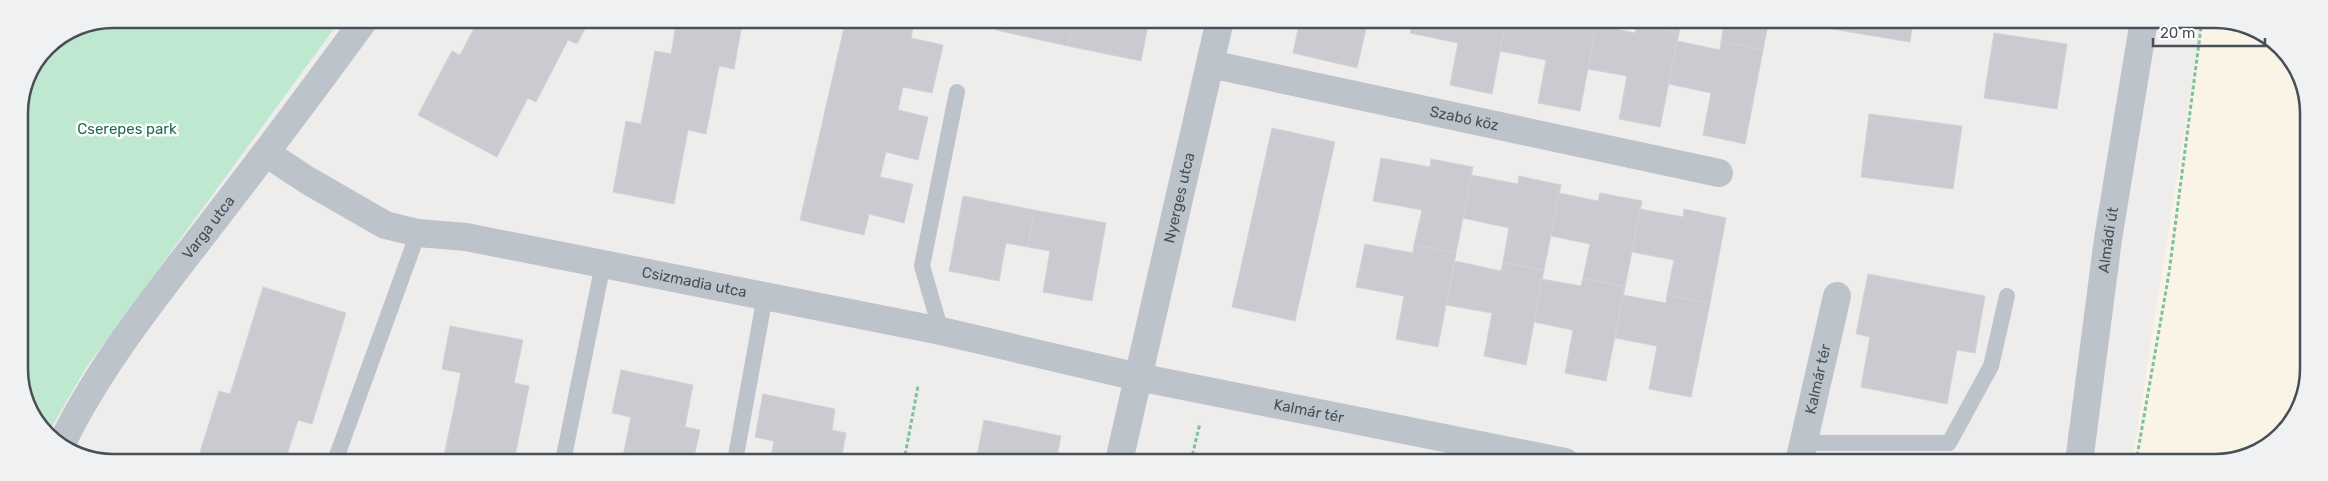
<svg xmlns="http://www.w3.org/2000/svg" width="2328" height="481" font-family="Rubik,sans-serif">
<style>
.commercial{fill:#f9f4e6}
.green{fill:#bfe8d0}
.building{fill:#cacbd0;stroke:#d1d3d7}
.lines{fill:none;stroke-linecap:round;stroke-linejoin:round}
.path{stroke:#7cc1a0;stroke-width:3;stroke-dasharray:4 2.5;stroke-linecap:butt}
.service{stroke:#bcc3ca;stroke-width:16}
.minor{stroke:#bcc3ca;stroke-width:28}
.tertiary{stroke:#bcc3ca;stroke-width:28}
.labels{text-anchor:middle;stroke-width:5;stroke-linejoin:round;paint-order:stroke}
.street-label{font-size:15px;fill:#474f57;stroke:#fff}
.park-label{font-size:15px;fill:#226e4a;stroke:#fff}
.rim{fill:none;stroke:#474f57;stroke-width:2.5}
</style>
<rect width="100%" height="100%" fill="#efecec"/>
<path class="commercial" d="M2202,20L2233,21L2282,46L2307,94V386L2277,439L2221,462H2132Z"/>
<path class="green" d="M113,19H341L86,368L47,435L21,387L19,107L46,46L77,26Z"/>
<g class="building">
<path d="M479,19H590L577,44L568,40L536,102L528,98L497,157L418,115L452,51L460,55Z"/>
<path d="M677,19H743L734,69L719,66L706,134L688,130L674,204L613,192L626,121L641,124L655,51L671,54Z"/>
<path d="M846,19L915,20L911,38L943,45L932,93L903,87L898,110L928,117L918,160L886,152L880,177L913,184L904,223L869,214L864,235L800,220Z"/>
<path d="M998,19L1073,20L1068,46L996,30Z"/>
<path d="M1073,20H1149L1141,61L1068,46Z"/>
<path d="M1300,20H1368L1357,68L1293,53Z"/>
<path d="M1413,20H1506L1492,94L1450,85L1458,43L1410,33Z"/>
<path d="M1506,20H1597L1580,111L1538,103L1546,60L1500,51Z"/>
<path d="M1638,20H1681L1679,33L1637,25Z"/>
<path d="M1725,20H1769L1763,50L1721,41Z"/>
<path d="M1815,20H1913L1910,42L1814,26Z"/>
<path d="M1596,25L1635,33L1637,25L1679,33L1660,127L1619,119L1627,76L1588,69Z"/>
<path d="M1994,33L2067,44L2057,109L1984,98Z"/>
<path d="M1677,41L1720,50L1721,41L1763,50L1745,144L1703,135L1711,93L1669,84Z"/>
<path d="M1869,114L1962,126L1953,189L1861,177Z"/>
<path d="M1272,128L1335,142L1295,321L1232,307Z"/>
<path d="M1381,158L1430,167L1431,159L1473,167L1456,253L1414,245L1422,210L1373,201Z"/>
<path d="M1471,175L1518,184L1519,176L1561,185L1544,270L1503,262L1509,228L1463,218Z"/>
<path d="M1559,193L1598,201L1600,193L1642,201L1625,287L1583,278L1590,244L1551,236Z"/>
<path d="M963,196L1034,210L1028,247L1006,243L999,281L949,271Z"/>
<path d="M1640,209L1683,217L1684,209L1726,218L1710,303L1667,295L1674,260L1632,252Z"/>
<path d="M1034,210L1106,223L1092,301L1043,292L1050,251L1028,247Z"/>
<path d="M1365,244L1413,253L1414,245L1456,253L1438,347L1396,339L1404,296L1356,287Z"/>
<path d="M1455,261L1501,271L1503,262L1544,270L1526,365L1484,356L1492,313L1446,305Z"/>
<path d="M1868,274L1985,296L1975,353L1957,350L1947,404L1861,387L1870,337L1856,334Z"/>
<path d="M1583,278L1625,287L1606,381L1565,373L1573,330L1534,322L1542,279L1581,286Z"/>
<path d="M263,287L346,313L312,424L298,420L285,461H183L185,454L198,459L219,391L230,394Z"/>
<path d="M1623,295L1666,303L1667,295L1710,303L1691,397L1649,389L1657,346L1615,338Z"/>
<path d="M450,326L523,340L514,383L529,386L514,461H443L461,373L442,369Z"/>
<path d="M621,370L693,385L685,427L700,430L693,461H622L631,417L612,413Z"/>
<path d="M763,394L835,409L832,430L846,433L841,461H770L774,441L755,437Z"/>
<path d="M984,420L1061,436L1056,461H999L977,456Z"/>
</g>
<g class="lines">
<g class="path">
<path d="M904,461L918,386"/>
<path d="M1191,461L1200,423"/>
<path d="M2136,462L2169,273L2202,20"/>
</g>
<g class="service">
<path d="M941,331L922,266L957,92"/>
<path d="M1803,443H1949L1991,366L2007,296"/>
<path d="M335,461L418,233"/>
<path d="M563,461L603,264"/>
<path d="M735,461L765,296"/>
</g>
<g class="minor">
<path id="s1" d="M1210,64L1719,173"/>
<path id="s2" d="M266,153L307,180L385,225L418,233L466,237L603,264L941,331L1138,377L1565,462"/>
<path id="s3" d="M62,443C102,361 160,291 215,219C266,153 316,86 365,19"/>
<path id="s4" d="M1119,461L1220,20"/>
<path id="s5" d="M1799,462L1837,296"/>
</g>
<path class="tertiary" id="s6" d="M2079,462L2108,239L2144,20"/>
</g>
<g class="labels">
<g class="street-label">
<text dy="5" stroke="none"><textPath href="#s1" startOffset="260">Szabó köz</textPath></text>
<text dy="5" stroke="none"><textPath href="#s4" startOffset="270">Nyerges utca</textPath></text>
<text dy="5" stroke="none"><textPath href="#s3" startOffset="261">Varga utca</textPath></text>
<text dy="5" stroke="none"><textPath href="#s6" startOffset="224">Almádi út</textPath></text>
<text dy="5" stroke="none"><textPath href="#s2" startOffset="454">Csizmadia utca</textPath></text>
<text dy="5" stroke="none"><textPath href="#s5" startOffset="85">Kalmár tér</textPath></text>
<text dy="5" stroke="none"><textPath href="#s2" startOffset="1082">Kalmár tér</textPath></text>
</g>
<g class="park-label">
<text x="127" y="134">Cserepes park</text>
</g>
</g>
<path d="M0 0H2328V481H0ZM113 28H2215A85 85 0 0 1 2300 113V369A85 85 0 0 1 2215 454H113A85 85 0 0 1 28 369V113A85 85 0 0 1 113 28Z" fill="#f0f1f2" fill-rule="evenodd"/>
<path class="rim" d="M113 28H2215A85 85 0 0 1 2300 113V369A85 85 0 0 1 2215 454H113A85 85 0 0 1 28 369V113A85 85 0 0 1 113 28Z"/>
<path d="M2153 38v8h112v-8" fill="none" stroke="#474f57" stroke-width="2.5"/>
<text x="2160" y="38" font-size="15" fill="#474f57" stroke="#ffffff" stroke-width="4" paint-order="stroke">20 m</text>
</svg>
